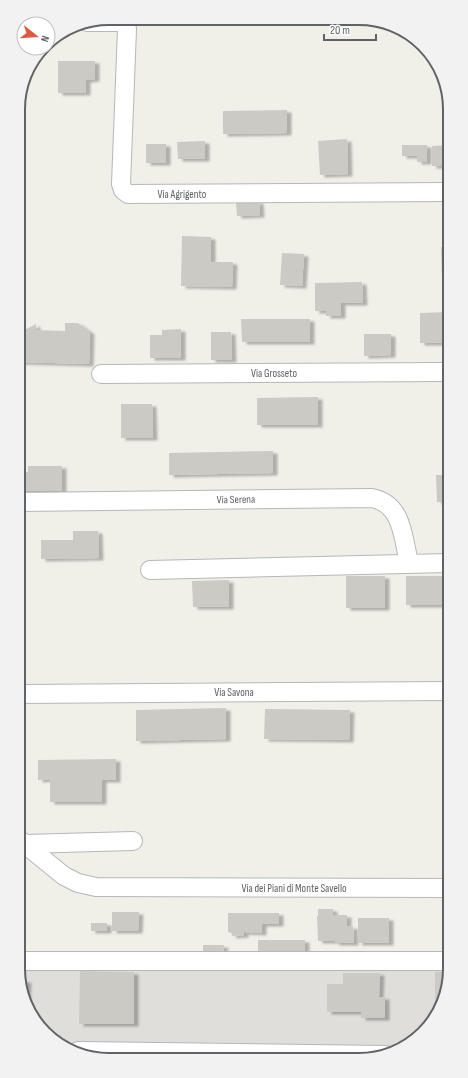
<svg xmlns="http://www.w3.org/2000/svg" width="468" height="1078" font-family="'Sofia Sans Condensed',sans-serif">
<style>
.industrial{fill:#dfdeda}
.building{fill:#cccac4;filter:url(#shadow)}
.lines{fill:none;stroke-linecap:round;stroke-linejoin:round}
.street-casing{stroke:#b5b7bb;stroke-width:20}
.street{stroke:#fff;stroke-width:18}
.labels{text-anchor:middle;stroke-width:3;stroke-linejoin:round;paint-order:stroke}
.street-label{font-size:11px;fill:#5f6267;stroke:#fff}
.rim{fill:none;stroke:#5f6267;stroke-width:2}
</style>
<defs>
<filter id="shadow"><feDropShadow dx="4.5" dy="2.5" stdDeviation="1" flood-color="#0004"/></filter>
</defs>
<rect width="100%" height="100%" fill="#f0efe8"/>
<path class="industrial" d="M21,966L450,967V976L428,1029L383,1057L91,1058L45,1034L21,993Z"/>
<g class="building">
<path d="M58,61H95V79L86,80V93H58Z"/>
<path d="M287,110V133L223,134V111Z"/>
<path d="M347,139L348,174L320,175L318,141Z"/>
<path d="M205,141V159H178L177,142Z"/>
<rect x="146" y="144" width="20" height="19"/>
<path d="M402,145H427V162H417V156H402Z"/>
<path d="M447,145V166H432V146Z"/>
<path d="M259,201L260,215L237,216L236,203Z"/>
<path d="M182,236L211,237V262H233L232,287L181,286Z"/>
<path d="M441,247H447L448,281H442Z"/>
<path d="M282,253L304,254L302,286L280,285Z"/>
<path d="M362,282L363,303H341V316H326V311H315V283Z"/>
<path d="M448,312V343H420V313Z"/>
<path d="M241,319H310V342H242Z"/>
<path d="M65,323H78L90,332L89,364L19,362V333L36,324V330L65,331Z"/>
<path d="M181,329V358H150V335H162V330Z"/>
<path d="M211,332H231L232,360H211Z"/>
<path d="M364,334H391V355L364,356Z"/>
<path d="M318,397V425H257V398Z"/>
<path d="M121,404H152L153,438H121Z"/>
<path d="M273,451V473L169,475V453Z"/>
<path d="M28,466H62V491H19V472H28Z"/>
<path d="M436,475H448V502H437Z"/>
<path d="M73,531H98L99,558L41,559V540H73Z"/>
<rect x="346" y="576" width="39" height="32"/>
<path d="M406,576H449V592H443L444,605H406Z"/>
<path d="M229,580V607H193L192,581Z"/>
<path d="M226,708V739L136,741V710Z"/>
<path d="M265,709L350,710L349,740L264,739Z"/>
<path d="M116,759V780H102V802H50V779L38,780V760Z"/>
<path d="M318,909H333V915H347V927L353,926L354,943H335V941H318L317,916H318Z"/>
<path d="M112,912H139L138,931H112Z"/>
<path d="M228,913H279V924H262V933L244,932V935L232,936V933L228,932Z"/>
<rect x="358" y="918" width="31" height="25"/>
<rect x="91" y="923" width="16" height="8"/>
<rect x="258" y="940" width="47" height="15"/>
<path d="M203,945H224L223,953H203Z"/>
<path d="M80,971L134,972V1024H79Z"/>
<path d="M435,972H450V976L435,1010Z"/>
<path d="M343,973H380L379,997H385V1018H361V1012H327V984H343Z"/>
<path d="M21,980H27L26,1002L21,993Z"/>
</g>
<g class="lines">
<g class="street-casing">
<g id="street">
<path d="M87,22H120L125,25L127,29L121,184L123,190L128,194L447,192"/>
<path d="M101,374L448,372"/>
<path d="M19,502L372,498C403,504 403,538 409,563"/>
<path d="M150,570L448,563"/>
<path d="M20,694L449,691"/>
<path d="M21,841L64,876L78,883L96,887L450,888"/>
<path d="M25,844L133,841"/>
<path d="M21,961H450"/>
<path d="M78,1051L386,1055"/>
</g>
</g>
<use href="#street" class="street"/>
</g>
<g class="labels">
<g class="street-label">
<text x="182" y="198">Via Agrigento</text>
<text x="274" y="377">Via Grosseto</text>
<text transform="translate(236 499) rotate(-1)" y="4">Via Serena</text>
<text x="234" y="696">Via Savona</text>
<text x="294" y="892">Via dei Piani di Monte Savello</text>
</g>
</g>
<path d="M0 0H468V1078H0ZM109 25H359A84 84 0 0 1 443 109V969A84 84 0 0 1 359 1053H109A84 84 0 0 1 25 969V109A84 84 0 0 1 109 25Z" fill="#f2f2f3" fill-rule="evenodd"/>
<path class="rim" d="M109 25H359A84 84 0 0 1 443 109V969A84 84 0 0 1 359 1053H109A84 84 0 0 1 25 969V109A84 84 0 0 1 109 25Z"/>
<g transform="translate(36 36) rotate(107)"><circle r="19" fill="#ffffff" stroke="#bfc0c2"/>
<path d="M0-3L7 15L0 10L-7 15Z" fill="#e1593c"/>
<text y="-6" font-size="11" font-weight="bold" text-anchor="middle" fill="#5f6267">N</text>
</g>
<path d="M324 34v6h52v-6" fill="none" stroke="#5f6267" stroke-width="2"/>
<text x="330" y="34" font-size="12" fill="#5f6267" stroke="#ffffff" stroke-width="3" paint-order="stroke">20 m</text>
</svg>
